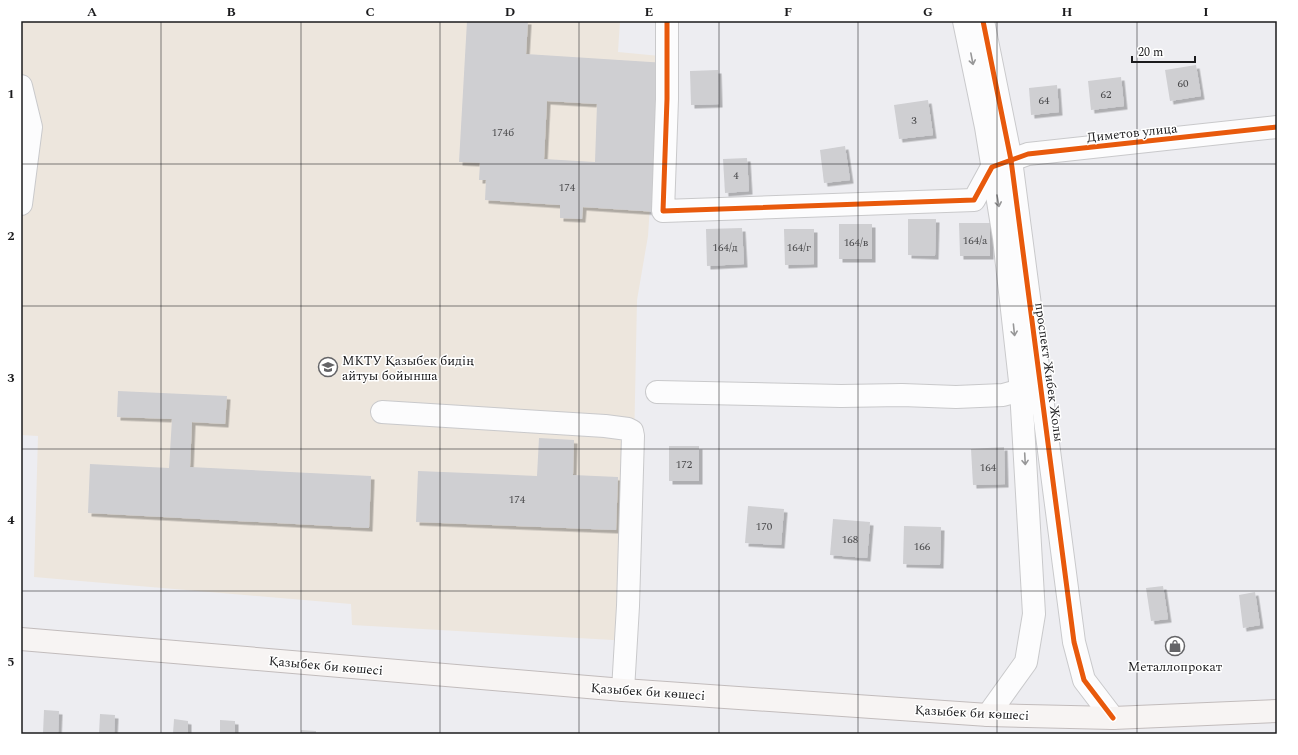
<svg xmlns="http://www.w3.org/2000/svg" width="1298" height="755" font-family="Spectral,serif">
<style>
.commercial{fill:#ede6dd}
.building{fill:#cfcfd2;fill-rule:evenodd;filter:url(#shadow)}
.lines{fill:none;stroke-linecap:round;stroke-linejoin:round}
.minor-casing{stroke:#c9c9cb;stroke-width:24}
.major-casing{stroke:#c2bcbc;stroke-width:24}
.minor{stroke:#fcfcfd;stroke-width:22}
.major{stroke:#f7f4f3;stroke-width:22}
.cycleway-casing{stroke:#fff;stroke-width:8}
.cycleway{stroke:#e8590c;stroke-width:5}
.oneway{stroke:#979798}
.grid{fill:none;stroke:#1b1b1d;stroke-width:1;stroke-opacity:0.55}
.labels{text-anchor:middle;stroke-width:3;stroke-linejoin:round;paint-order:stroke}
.number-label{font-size:11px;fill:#48484a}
.street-label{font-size:13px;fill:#1b1b1d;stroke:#fff}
.poi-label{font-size:13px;fill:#1b1b1d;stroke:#fff;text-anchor:start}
.neatline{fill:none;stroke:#1b1b1d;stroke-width:1.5}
.grid-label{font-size:13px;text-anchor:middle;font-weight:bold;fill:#1b1b1d}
</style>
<defs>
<filter id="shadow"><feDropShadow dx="3.5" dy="3.5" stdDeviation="0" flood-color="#0004"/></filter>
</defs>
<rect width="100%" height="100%" fill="#ededf1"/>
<path class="commercial" d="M21,21H620L618,52L660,56L648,236L637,300L630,641L352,625L351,604L34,577L38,436L21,435Z"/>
<g class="building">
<path d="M467,21H528L526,54L666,63L658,212L583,207L582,219L560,218V205L485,200L486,180H479L480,163L459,162ZM547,101L597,104L595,162L544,159Z"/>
<path d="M1196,65L1201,96L1170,101L1165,70Z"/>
<path d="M718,70L719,104L691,105L690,71Z"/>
<path d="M1121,77L1124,106L1091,110L1088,81Z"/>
<path d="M1057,85L1059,112L1031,115L1029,88Z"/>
<path d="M928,100L933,135L899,139L894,105Z"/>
<path d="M845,146L850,180L824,183L820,150Z"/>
<path d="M747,158L749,191L725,193L723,159Z"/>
<path d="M908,219H936L935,256L908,255Z"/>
<path d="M959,223H990V256H960Z"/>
<rect x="839" y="224" width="33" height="35"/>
<path d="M742,228L744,264L707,266L706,229Z"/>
<path d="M784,229H814V264L785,265Z"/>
<path d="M118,391L227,396L225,424L192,422L190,467L371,476L369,528L88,513L90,464L169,468L172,419L117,417Z"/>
<path d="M539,438L574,440L573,475L618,477L616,530L416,522L418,471L537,476Z"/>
<rect x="669" y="446" width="30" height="35"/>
<path d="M1004,447L1005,484L973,485L971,449Z"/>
<path d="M748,506L784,509L781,545L745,543Z"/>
<path d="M833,519L870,522L867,558L830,555Z"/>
<path d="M904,526L941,527L940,565L903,564Z"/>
<path d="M1163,586L1168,619L1151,621L1146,588Z"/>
<path d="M1255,592L1260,625L1243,628L1239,595Z"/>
<path d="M44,710L59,711L58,734H43Z"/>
<path d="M100,714L115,715L114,734H99Z"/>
<path d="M174,719L188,721V734H173Z"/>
<path d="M220,720L235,721V734H220Z"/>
<path d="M301,730L316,731V734H301Z"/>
</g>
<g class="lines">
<g class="minor-casing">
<g id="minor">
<path d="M667,21V99L663,211L974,200L992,167L1028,154L1277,127"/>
<path d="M964,21L986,127L1004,238L1021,390L1034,614L1026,662L988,715"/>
<path d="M983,21L1011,160L1074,642L1084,680L1113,718"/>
<path d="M21,86L31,127L21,204"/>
<path d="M657,392L841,396L902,395L956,397L1003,395L1021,390"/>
<path d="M382,412L605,426L628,429L632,431L633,436L628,606L623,690"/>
</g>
</g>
<g class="major-casing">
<path id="major" d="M21,639L623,690L988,715L1113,718L1277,711"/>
</g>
<use href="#minor" class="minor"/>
<use href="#major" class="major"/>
<g class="cycleway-casing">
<g id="cycleway">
<path d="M667,21V99L663,211L974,200L992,167L1028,154L1277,127"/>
<path d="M983,21L1011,160L1074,642L1084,680L1113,718"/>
</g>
</g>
<use href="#cycleway" class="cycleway"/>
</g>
<defs><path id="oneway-shaft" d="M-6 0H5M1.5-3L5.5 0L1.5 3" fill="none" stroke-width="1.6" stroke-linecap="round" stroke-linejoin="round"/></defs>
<g class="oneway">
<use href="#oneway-shaft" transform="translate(972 59) rotate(79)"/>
<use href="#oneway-shaft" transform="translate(998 201) rotate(80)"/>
<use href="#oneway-shaft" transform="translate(1014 330) rotate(84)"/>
<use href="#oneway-shaft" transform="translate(1025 459) rotate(87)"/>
</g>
<path class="grid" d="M161,21V734M301,21V734M440,21V734M579,21V734M719,21V734M858,21V734M997,21V734M1137,21V734M21,164H1277M21,306H1277M21,449H1277M21,591H1277"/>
<defs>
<g id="university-ring" transform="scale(1)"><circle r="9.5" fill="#fff" stroke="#646467" stroke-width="1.5"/><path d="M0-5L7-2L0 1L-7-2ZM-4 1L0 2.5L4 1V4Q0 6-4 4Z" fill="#646467"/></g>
<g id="shop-ring" transform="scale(1)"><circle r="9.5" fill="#fff" stroke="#646467" stroke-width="1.5"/><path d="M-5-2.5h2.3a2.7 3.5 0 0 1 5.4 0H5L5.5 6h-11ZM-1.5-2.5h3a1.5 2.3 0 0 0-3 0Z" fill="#646467"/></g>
</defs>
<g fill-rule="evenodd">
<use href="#university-ring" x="328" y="367"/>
<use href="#shop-ring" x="1175" y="646"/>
</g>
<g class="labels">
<g class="number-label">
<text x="1183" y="87">60</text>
<text x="1106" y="98">62</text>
<text x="1044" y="104">64</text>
<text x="914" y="124">3</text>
<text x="503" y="136">174б</text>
<text x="736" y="179">4</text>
<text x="567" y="191">174</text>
<text x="975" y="244">164/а</text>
<text x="856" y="246">164/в</text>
<text x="725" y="251">164/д</text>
<text x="799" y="251">164/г</text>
<text x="684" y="468">172</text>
<text x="988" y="471">164</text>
<text x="517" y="503">174</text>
<text x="764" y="530">170</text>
<text x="850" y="543">168</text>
<text x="922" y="550">166</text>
</g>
<g class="street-label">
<text transform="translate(1132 132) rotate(-6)" y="5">Диметов улица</text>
<text transform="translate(1050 372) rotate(82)" y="5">проспект Жибек Жолы</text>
<text transform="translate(326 665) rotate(5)" y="5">Қазыбек би көшесі</text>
<text transform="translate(648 691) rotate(4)" y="5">Қазыбек би көшесі</text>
<text transform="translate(972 712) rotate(3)" y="5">Қазыбек би көшесі</text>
</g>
<g class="poi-label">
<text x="342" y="365">МКТУ Қазыбек бидің<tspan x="342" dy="15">айтуы бойынша</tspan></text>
<text x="1175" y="671" text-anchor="middle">Металлопрокат</text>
</g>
</g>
<rect width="1298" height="755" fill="none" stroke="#ffffff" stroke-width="44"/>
<path d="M1132 56v6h63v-6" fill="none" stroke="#1b1b1d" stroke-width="2"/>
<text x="1138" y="56" font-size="12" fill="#1b1b1d" stroke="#ffffff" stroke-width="3" paint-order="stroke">20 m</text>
<rect x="22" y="22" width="1254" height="711" class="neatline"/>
<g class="grid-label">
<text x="92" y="16">A</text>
<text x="231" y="16">B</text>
<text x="370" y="16">C</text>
<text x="510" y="16">D</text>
<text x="649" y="16">E</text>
<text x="788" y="16">F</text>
<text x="928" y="16">G</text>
<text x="1067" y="16">H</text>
<text x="1206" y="16">I</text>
<text x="11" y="98">1</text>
<text x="11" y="240">2</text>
<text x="11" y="382">3</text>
<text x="11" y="524">4</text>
<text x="11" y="666">5</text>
</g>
</svg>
